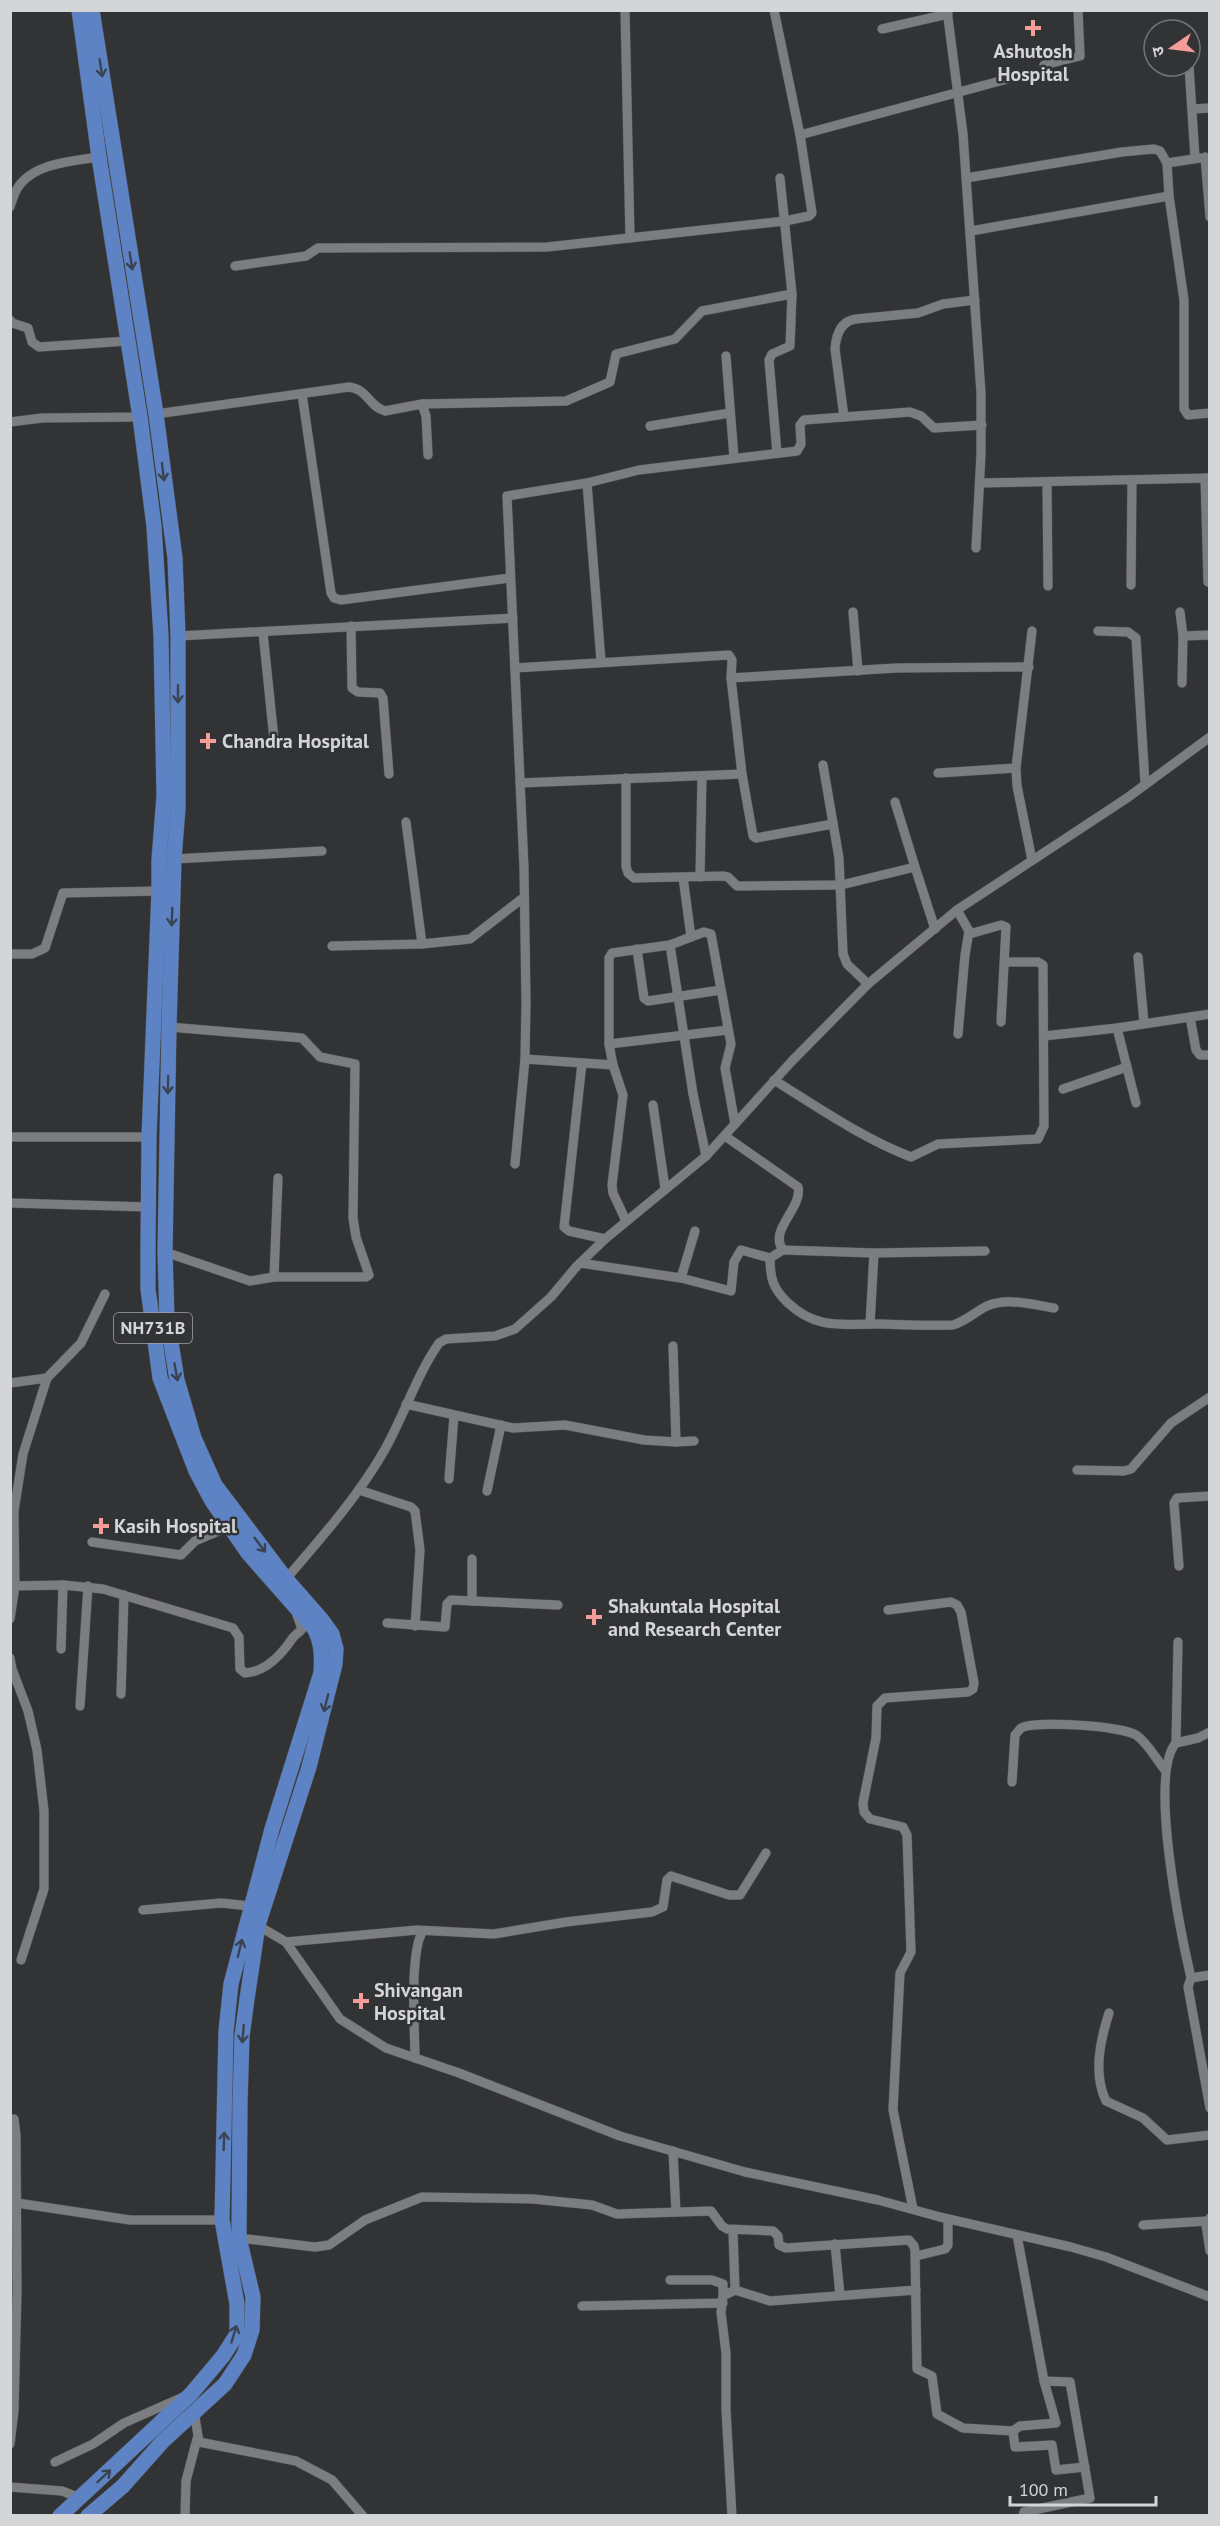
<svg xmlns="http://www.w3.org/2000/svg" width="1220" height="2526" font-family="'PT Sans','Noto Sans Devanagari',sans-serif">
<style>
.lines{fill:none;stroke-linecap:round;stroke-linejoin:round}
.minor-casing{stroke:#4d4f51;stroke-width:10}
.highway-casing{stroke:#4d4f51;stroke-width:16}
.minor{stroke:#7b7d80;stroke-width:9}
.highway{stroke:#5e83c4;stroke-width:15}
.oneway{stroke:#3a4352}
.poi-dot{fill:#f59b98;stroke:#313335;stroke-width:2}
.labels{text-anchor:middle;stroke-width:5;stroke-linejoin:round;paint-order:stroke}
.shield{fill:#313335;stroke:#a3a4a6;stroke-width:1.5}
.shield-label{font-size:18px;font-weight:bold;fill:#d4d5d7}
.poi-label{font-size:20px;font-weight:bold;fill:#d4d5d7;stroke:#313335;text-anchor:start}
</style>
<rect width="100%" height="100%" fill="#313335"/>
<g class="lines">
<g class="minor-casing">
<g id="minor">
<path d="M625,10L630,238"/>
<path d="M947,10L963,134L981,393V454L976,548"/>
<path d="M882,29L948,14"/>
<path d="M1044,65L1080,56L1078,10"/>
<path d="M1189,66L1195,158"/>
<path d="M1192,109L1210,108"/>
<path d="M800,135L1026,74"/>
<path d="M1205,157L1210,217"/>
<path d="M1167,163L1200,158"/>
<path d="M966,178L1122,152L1154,149L1160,151L1167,163L1169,196L1184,300V409L1188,415L1210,413"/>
<path d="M10,207C12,201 14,194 17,189C32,163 73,161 99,157"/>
<path d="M971,231L1169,196"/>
<path d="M235,266L306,256L318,248L547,247L785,221L809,216L812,213L800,135L774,10"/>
<path d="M10,320L12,323L28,328L32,342L39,347L128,341"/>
<path d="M726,356L734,458"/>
<path d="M302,394L331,593L334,598L341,600L510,578"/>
<path d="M422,404L566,401L610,382L616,354L675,339L702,311L792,294"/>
<path d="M156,414L349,387C368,389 368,406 385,411L422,404L426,416L428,455"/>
<path d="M844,417L835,349C836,335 841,321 856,319L918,313L943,304L975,300"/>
<path d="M10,422L42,418L140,417"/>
<path d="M650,426L730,413"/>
<path d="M777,453L769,360L772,354L790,346L792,294L780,178"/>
<path d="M1205,478L1208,582"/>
<path d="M1047,482L1048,586"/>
<path d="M587,483L601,661"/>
<path d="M980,483L1210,478"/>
<path d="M1131,585L1132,480"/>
<path d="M853,612L858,671"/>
<path d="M1180,612L1183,636L1182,683"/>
<path d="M351,626L352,688L358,692L380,693L383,698L389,774"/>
<path d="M1032,631L1016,768L1017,786L1032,860"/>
<path d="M1098,631L1128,632L1136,638L1145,783"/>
<path d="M263,633L274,739"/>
<path d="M178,636L513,618"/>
<path d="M1183,636L1210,635"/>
<path d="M515,668L729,655L732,660L731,678L742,774L753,836L756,838L833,824"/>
<path d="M731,678L896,668L1029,667"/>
<path d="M823,765L839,858L843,954L847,964L868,984"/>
<path d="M938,773L1016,768"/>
<path d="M626,778V866L628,873L634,878L724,876L728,877L737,886L841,885L915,867L935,929"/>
<path d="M520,783L742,774"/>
<path d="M895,802L915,867"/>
<path d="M406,822L422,944"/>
<path d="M174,859L322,851"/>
<path d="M683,877L691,937"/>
<path d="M700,877L702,776"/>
<path d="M957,910L969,931L973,933L1001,925L1006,927L1001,1022"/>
<path d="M670,945L693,1094L706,1156"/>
<path d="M332,946L422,944L470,939L523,898"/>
<path d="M637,949L644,998L648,1001L721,990"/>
<path d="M10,954H32L45,948L63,893L159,891"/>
<path d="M1138,957L1144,1023"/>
<path d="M1190,1017L1196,1050L1200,1055H1210"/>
<path d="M169,1027L302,1038L320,1057L355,1064L353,1218L356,1237L369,1275L366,1277H274"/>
<path d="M1117,1028L1136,1103"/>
<path d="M958,1034L965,955L969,931"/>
<path d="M1044,1036L1117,1028L1210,1014"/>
<path d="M609,1044L728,1030"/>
<path d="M525,1059L613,1065"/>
<path d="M582,1063L564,1227L569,1231L605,1239"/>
<path d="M774,1080C819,1108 862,1138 911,1157L938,1144L1038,1139L1044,1126L1043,965L1038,962H1005"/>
<path d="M1063,1089L1127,1067"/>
<path d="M653,1105L665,1188"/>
<path d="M725,1136L798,1187C803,1208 768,1230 783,1250L874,1253L985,1251"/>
<path d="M10,1137H149"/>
<path d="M515,1164L525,1059L526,1003L524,868L507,496L587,483L639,470L797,451L801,444L800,425L804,420L910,412L921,416L934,428L982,425"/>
<path d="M10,1203L149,1207"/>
<path d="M626,1221L613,1193L612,1185L623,1095L613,1065L609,1044V958L612,953L670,945L704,932L711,934L731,1044L725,1068L735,1124"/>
<path d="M165,1252L250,1281L274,1277L278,1178"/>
<path d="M770,1258C770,1278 773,1289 788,1303C817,1330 842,1324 879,1324C904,1325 928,1326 953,1325C966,1321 975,1312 987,1306C1008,1297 1033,1305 1054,1308"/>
<path d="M580,1263L681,1278L731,1291L734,1262L741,1250L770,1258L783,1250"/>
<path d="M681,1278L695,1231"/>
<path d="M870,1324L874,1253"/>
<path d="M673,1346L676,1442"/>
<path d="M10,1383L47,1378L81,1343L105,1294"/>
<path d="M406,1404L513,1428L565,1425L644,1440L676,1442L694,1441"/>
<path d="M1077,1470L1124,1471L1131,1469L1171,1423L1210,1397"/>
<path d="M449,1479L454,1416"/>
<path d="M359,1490L411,1507L415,1511L420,1550L415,1626"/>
<path d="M487,1491L501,1425"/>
<path d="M92,1542L181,1555L195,1541L228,1527"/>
<path d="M472,1559V1601"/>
<path d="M1179,1566L1174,1503L1177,1498L1210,1496"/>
<path d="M286,1579C321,1538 357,1498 384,1451C404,1416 416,1376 439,1343L446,1339L495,1336L515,1329L551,1297L576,1267L605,1239L706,1156L792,1061L868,984L957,910L1127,798L1210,737"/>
<path d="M10,1586L63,1585L103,1589L233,1628L239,1637L240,1669L245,1673C266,1672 281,1655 292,1639C294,1635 299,1633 302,1629L297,1615"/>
<path d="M888,1610L951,1602L957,1605L961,1612L974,1683L973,1689L968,1692L885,1698L877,1706L876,1738L863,1803L864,1812L870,1819L903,1827L907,1835L911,1952L900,1973L893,2110L913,2209"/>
<path d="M10,1619L15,1586L14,1511L23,1454L47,1378"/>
<path d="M387,1623L445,1627L447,1604L451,1600L558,1605"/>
<path d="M61,1649L63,1585"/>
<path d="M10,1658L12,1669L28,1711L37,1750L44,1811V1889L21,1960"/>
<path d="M121,1694L124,1595"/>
<path d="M80,1706L88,1586"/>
<path d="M1176,1743L1178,1642"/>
<path d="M1012,1782L1015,1735C1017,1733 1019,1730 1021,1728C1035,1720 1122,1726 1136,1735C1148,1743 1156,1759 1165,1770"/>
<path d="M143,1910L221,1903L250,1906"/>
<path d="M255,1924L286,1942L340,2019L386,2048L459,2073L620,2136L745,2172L878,2200L940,2217L1071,2247L1106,2257L1210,2297"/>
<path d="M286,1942L417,1930L494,1934L566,1922L652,1912L663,1907L667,1880L671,1876L729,1895H740L766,1853"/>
<path d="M1210,1975L1191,1978L1188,1987L1210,2108"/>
<path d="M1191,1978C1181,1935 1148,1774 1176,1743L1198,1738L1210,1732"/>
<path d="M1109,2013C1100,2041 1093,2074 1106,2101L1143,2118L1167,2140L1210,2135"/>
<path d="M415,2058C415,2032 409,1951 423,1931"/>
<path d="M673,2151L676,2212"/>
<path d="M17,2203L130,2220H222"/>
<path d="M1210,2218L1206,2225L1210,2251"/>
<path d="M1143,2225L1207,2221"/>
<path d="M1017,2235L1044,2381L1070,2382L1090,2498L1024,2512L1023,2516"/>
<path d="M239,2238L315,2247L329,2245L365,2220L422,2197L533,2199L592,2205L617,2214L711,2211L722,2226L727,2229L773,2231L778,2236L779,2245L786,2248L909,2240L914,2246L915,2251L917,2369L932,2376L937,2414L963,2428L1013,2431"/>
<path d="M835,2244L840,2295"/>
<path d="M916,2256L945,2249L948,2245V2219"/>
<path d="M670,2280H712L723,2284V2296"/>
<path d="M735,2290L770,2301L916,2290"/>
<path d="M582,2306L723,2303"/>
<path d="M1044,2381L1056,2423L1020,2426L1013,2431L1015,2447L1052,2445L1056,2470L1085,2467"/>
<path d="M194,2411L199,2442L296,2461L332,2480L363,2516"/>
<path d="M10,2444L14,2411L17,2291L16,2135L14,2119"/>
<path d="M55,2462L93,2444L124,2423L183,2397"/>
<path d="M10,2487L62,2491L80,2498"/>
<path d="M185,2516L186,2481L197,2439"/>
<path d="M732,2516L726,2410V2353L721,2312L723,2296L735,2290L733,2231"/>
</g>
</g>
<g class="highway-casing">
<g id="highway">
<path d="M60,2516L191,2394L223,2356L237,2334V2304L222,2220L226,2031L231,1984L272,1829L321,1673C322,1656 322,1643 314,1628L248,1553L212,1501L196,1471L160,1378L148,1289V1246L149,1137L159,891V860L164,796L161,636L154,526L140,417L99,157L79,10"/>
<path d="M88,2516L123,2486L163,2441L225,2384L244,2355L252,2330L253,2297L239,2238L240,2103L242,2036L247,1999L258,1925L309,1767L335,1664L336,1649L332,1634L322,1620L286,1579L215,1485L194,1438L177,1380L167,1318L165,1252L169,1027L174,859L178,808V636L175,558L156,414L92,10"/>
</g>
</g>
<use href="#minor" class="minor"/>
<use href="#highway" class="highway"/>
</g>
<defs><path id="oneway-shaft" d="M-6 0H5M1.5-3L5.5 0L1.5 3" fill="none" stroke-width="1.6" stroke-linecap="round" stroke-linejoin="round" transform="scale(1.5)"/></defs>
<g class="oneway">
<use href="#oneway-shaft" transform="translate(101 68) rotate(81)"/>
<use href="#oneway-shaft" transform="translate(131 261) rotate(81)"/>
<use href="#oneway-shaft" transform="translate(163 472) rotate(83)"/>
<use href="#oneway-shaft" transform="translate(178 694) rotate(90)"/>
<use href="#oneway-shaft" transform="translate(172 917) rotate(92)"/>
<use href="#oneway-shaft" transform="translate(168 1085) rotate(91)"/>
<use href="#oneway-shaft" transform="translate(176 1372) rotate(80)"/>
<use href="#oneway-shaft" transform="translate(260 1545) rotate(53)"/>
<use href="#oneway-shaft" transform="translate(326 1703) rotate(104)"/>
<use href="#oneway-shaft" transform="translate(240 1948) rotate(-76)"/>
<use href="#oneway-shaft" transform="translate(243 2034) rotate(95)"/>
<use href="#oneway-shaft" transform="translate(224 2141) rotate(-88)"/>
<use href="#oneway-shaft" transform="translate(234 2334) rotate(-73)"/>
<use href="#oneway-shaft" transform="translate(104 2476) rotate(-43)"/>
</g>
<g class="poi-dot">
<path d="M1030 19h6v6h6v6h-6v6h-6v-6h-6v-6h6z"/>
<path d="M205 732h6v6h6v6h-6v6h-6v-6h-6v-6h6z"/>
<path d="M98 1517h6v6h6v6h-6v6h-6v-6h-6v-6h6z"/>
<path d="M591 1608h6v6h6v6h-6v6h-6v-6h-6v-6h6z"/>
<path d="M358 1992h6v6h6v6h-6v6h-6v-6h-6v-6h6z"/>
</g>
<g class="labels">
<rect class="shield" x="114" y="1313" width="78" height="30" rx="4.5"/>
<g class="shield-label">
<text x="153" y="1334">NH731B</text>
</g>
<g class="poi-label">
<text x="1033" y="58" text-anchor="middle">Ashutosh<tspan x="1033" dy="23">Hospital</tspan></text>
<text x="222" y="748">Chandra Hospital</text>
<text x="114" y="1533">Kasih Hospital</text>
<text x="608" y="1613">Shakuntala Hospital<tspan x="608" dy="23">and Research Center</tspan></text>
<text x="374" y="1997">Shivangan<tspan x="374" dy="23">Hospital</tspan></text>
</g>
</g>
<rect width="1220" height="2526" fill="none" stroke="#d4d5d7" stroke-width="24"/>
<g transform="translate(1172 48) rotate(256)"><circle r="28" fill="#313335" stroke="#727476" stroke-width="1.5"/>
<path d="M0-4.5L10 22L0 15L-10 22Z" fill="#f59b98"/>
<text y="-9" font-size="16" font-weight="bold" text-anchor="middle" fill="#d4d5d7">उ</text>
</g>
<path d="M1010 2496v9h146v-9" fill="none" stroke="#d4d5d7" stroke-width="3"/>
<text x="1019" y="2496" font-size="18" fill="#d4d5d7" stroke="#313335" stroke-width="4.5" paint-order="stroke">100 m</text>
</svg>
